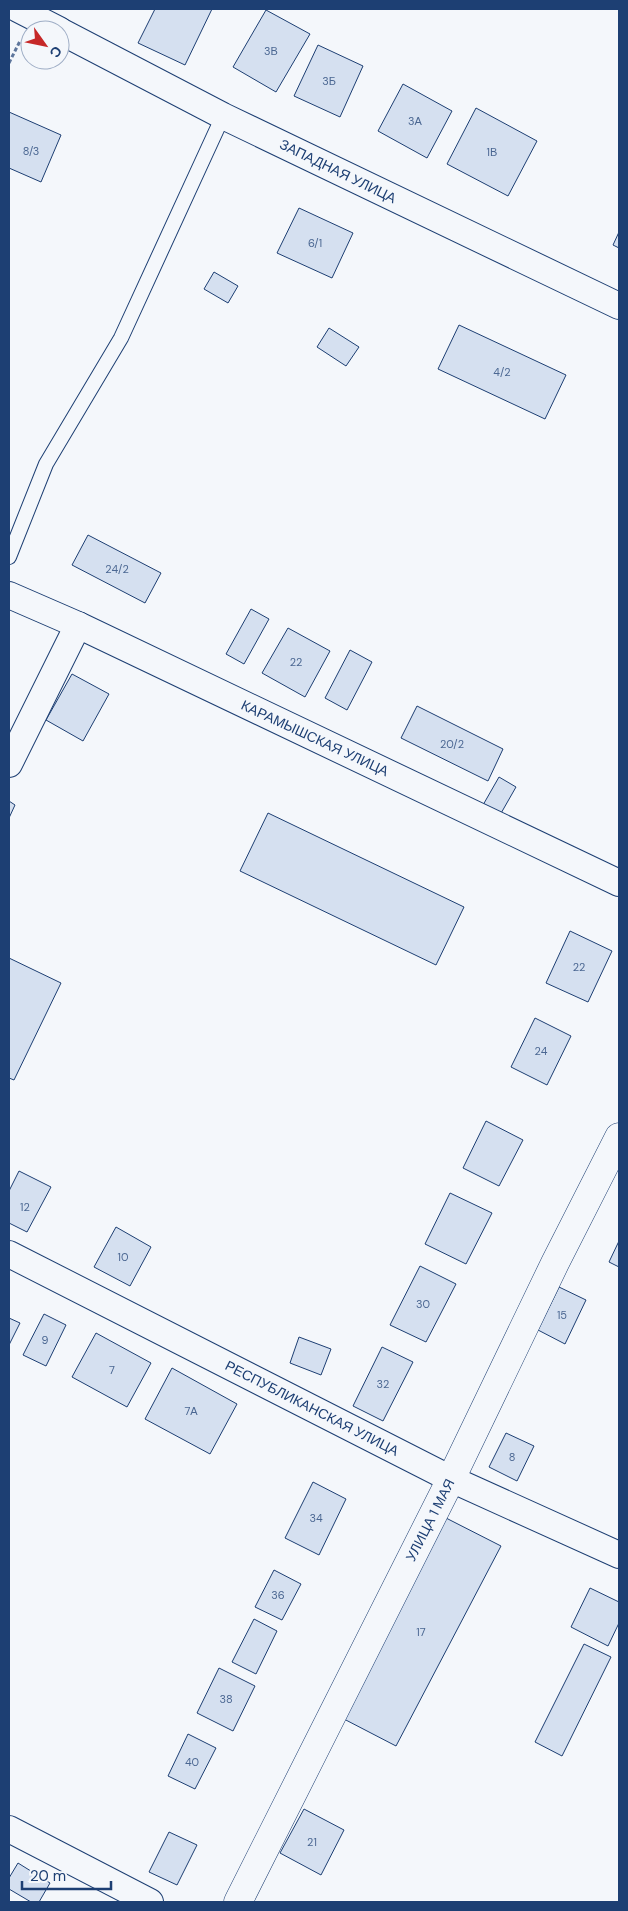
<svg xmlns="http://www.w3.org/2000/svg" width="628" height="1911" font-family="'DM Sans',sans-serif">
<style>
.building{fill:#d5e0f0;stroke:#1d3f73}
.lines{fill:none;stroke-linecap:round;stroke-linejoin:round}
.lane-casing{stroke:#1d3f73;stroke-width:16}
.street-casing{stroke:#1d3f73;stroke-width:28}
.secondary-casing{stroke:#1d3f73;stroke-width:29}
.path{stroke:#5e769c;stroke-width:3;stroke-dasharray:4 2.5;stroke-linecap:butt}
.lane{stroke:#f4f7fb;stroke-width:14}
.street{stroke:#f4f7fb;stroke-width:26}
.secondary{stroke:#f4f7fb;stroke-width:28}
.labels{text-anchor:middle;stroke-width:4;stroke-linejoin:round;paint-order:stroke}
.number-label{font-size:11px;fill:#4b6792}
.street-label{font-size:14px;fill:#1d3f73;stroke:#f4f7fb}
</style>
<rect width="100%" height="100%" fill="#f4f7fb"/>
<g class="building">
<path d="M155,9H212L185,65L138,43Z"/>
<path d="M266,10L310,34L276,92L233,67Z"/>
<path d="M318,45L363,66L340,117L294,96Z"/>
<path d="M403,84L452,111L427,158L378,131Z"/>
<path d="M476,108L537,141L508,196L447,164Z"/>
<path d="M9,112L61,135L41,182L9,168Z"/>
<path d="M299,208L353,233L332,278L277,253Z"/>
<path d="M619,232V248L613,245Z"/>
<path d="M214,272L238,286L228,303L204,289Z"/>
<path d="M459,325L566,375L545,419L438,369Z"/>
<path d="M329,328L359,347L346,366L317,347Z"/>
<path d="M88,535L161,573L145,603L72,565Z"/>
<path d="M251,609L269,619L244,664L226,654Z"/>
<path d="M288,628L330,651L305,697L262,673Z"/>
<path d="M350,650L372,662L347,710L325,698Z"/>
<path d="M72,674L109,694L83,741L46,720Z"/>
<path d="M417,706L503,749L488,781L401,738Z"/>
<path d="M499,777L516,787L500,815L483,805Z"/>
<path d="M9,801L15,805L9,818Z"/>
<path d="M268,813L464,907L436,965L240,871Z"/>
<path d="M570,931L612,951L588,1002L546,983Z"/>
<path d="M9,958L61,983L14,1080L9,1078Z"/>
<path d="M535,1018L571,1036L547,1085L511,1067Z"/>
<path d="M486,1121L523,1140L499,1186L463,1168Z"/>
<path d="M19,1171L51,1187L27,1232L9,1223V1191Z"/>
<path d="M450,1193L492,1213L466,1264L425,1244Z"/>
<path d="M116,1227L151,1247L130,1286L94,1267Z"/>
<path d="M619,1241V1267L609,1262Z"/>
<path d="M420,1266L456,1284L426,1342L390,1325Z"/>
<path d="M559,1287L586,1300L565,1344L538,1330Z"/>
<path d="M44,1314L66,1325L46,1366L23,1355Z"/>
<path d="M9,1318L20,1323L9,1345Z"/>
<path d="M96,1333L151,1363L127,1407L72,1377Z"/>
<path d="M299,1337L331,1349L321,1375L290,1363Z"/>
<path d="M382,1347L413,1362L383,1421L353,1406Z"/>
<path d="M172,1368L237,1404L210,1454L145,1419Z"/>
<path d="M506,1433L534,1446L517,1481L489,1467Z"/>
<path d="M313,1482L346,1499L319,1555L285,1538Z"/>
<path d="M446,1518L501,1546L396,1746L342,1718Z"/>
<path d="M274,1570L301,1584L282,1620L255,1607Z"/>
<path d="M590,1588L619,1602V1623L608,1646L571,1627Z"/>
<path d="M254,1619L277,1631L256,1674L232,1662Z"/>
<path d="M584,1644L611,1657L562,1756L535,1742Z"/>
<path d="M219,1668L255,1686L233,1731L197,1713Z"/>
<path d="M188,1734L216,1748L195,1789L168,1776Z"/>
<path d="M304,1809L344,1830L321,1875L280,1853Z"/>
<path d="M169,1832L197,1845L177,1885L149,1872Z"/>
<path d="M18,1863L50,1883L39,1902H31L9,1889V1878Z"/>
</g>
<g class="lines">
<g class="lane-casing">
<path id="lane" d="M9,557L46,464L121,338L223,116"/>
</g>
<g class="street-casing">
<g id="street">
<path d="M18,9L59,30"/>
<path d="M60,31L223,116L619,306"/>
<path d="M9,595L78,625L619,883"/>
<path d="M9,764L78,625"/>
<path d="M9,1254L451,1479L619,1555"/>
<path d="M9,1829L150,1902"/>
</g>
</g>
<g class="secondary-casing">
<path id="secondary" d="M238,1902L451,1479L555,1263L619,1137"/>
</g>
<path class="path" d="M9,63L20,41"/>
<use href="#lane" class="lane"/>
<use href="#street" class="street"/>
<use href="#secondary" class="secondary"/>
</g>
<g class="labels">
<g class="number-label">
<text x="271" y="55">3В</text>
<text x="329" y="85">3Б</text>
<text x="415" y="125">3А</text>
<text x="31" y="155">8/3</text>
<text x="492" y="156">1В</text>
<text x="315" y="247">6/1</text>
<text x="502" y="376">4/2</text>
<text x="117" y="573">24/2</text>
<text x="296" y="666">22</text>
<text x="452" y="748">20/2</text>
<text x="579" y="971">22</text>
<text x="541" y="1055">24</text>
<text x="25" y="1211">12</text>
<text x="123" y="1261">10</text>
<text x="423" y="1308">30</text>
<text x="562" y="1319">15</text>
<text x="45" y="1344">9</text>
<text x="112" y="1374">7</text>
<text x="383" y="1388">32</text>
<text x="191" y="1415">7А</text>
<text x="512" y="1461">8</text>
<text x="316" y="1522">34</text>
<text x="278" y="1599">36</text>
<text x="421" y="1636">17</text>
<text x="226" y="1703">38</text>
<text x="192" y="1766">40</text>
<text x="312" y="1846">21</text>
</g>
<g class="street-label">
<text transform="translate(338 171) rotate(26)" y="5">ЗАПАДНАЯ УЛИЦА</text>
<text transform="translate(315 738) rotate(25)" y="5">КАРАМЫШСКАЯ УЛИЦА</text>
<text transform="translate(312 1408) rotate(27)" y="5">РЕСПУБЛИКАНСКАЯ УЛИЦА</text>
<text transform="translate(430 1520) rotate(-63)" y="5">УЛИЦА 1 МАЯ</text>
</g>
</g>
<rect width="628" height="1911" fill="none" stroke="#1d3f73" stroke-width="20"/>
<g transform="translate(45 45) rotate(123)"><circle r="24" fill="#f4f7fb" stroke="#9eadc5"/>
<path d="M0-4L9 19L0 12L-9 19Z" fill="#c62828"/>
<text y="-8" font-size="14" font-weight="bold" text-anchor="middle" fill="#1d3f73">С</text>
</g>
<path d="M22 1881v8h89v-8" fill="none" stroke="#1d3f73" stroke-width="2.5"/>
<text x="30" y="1881" font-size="15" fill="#1d3f73" stroke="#f4f7fb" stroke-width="4" paint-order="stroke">20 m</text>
</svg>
